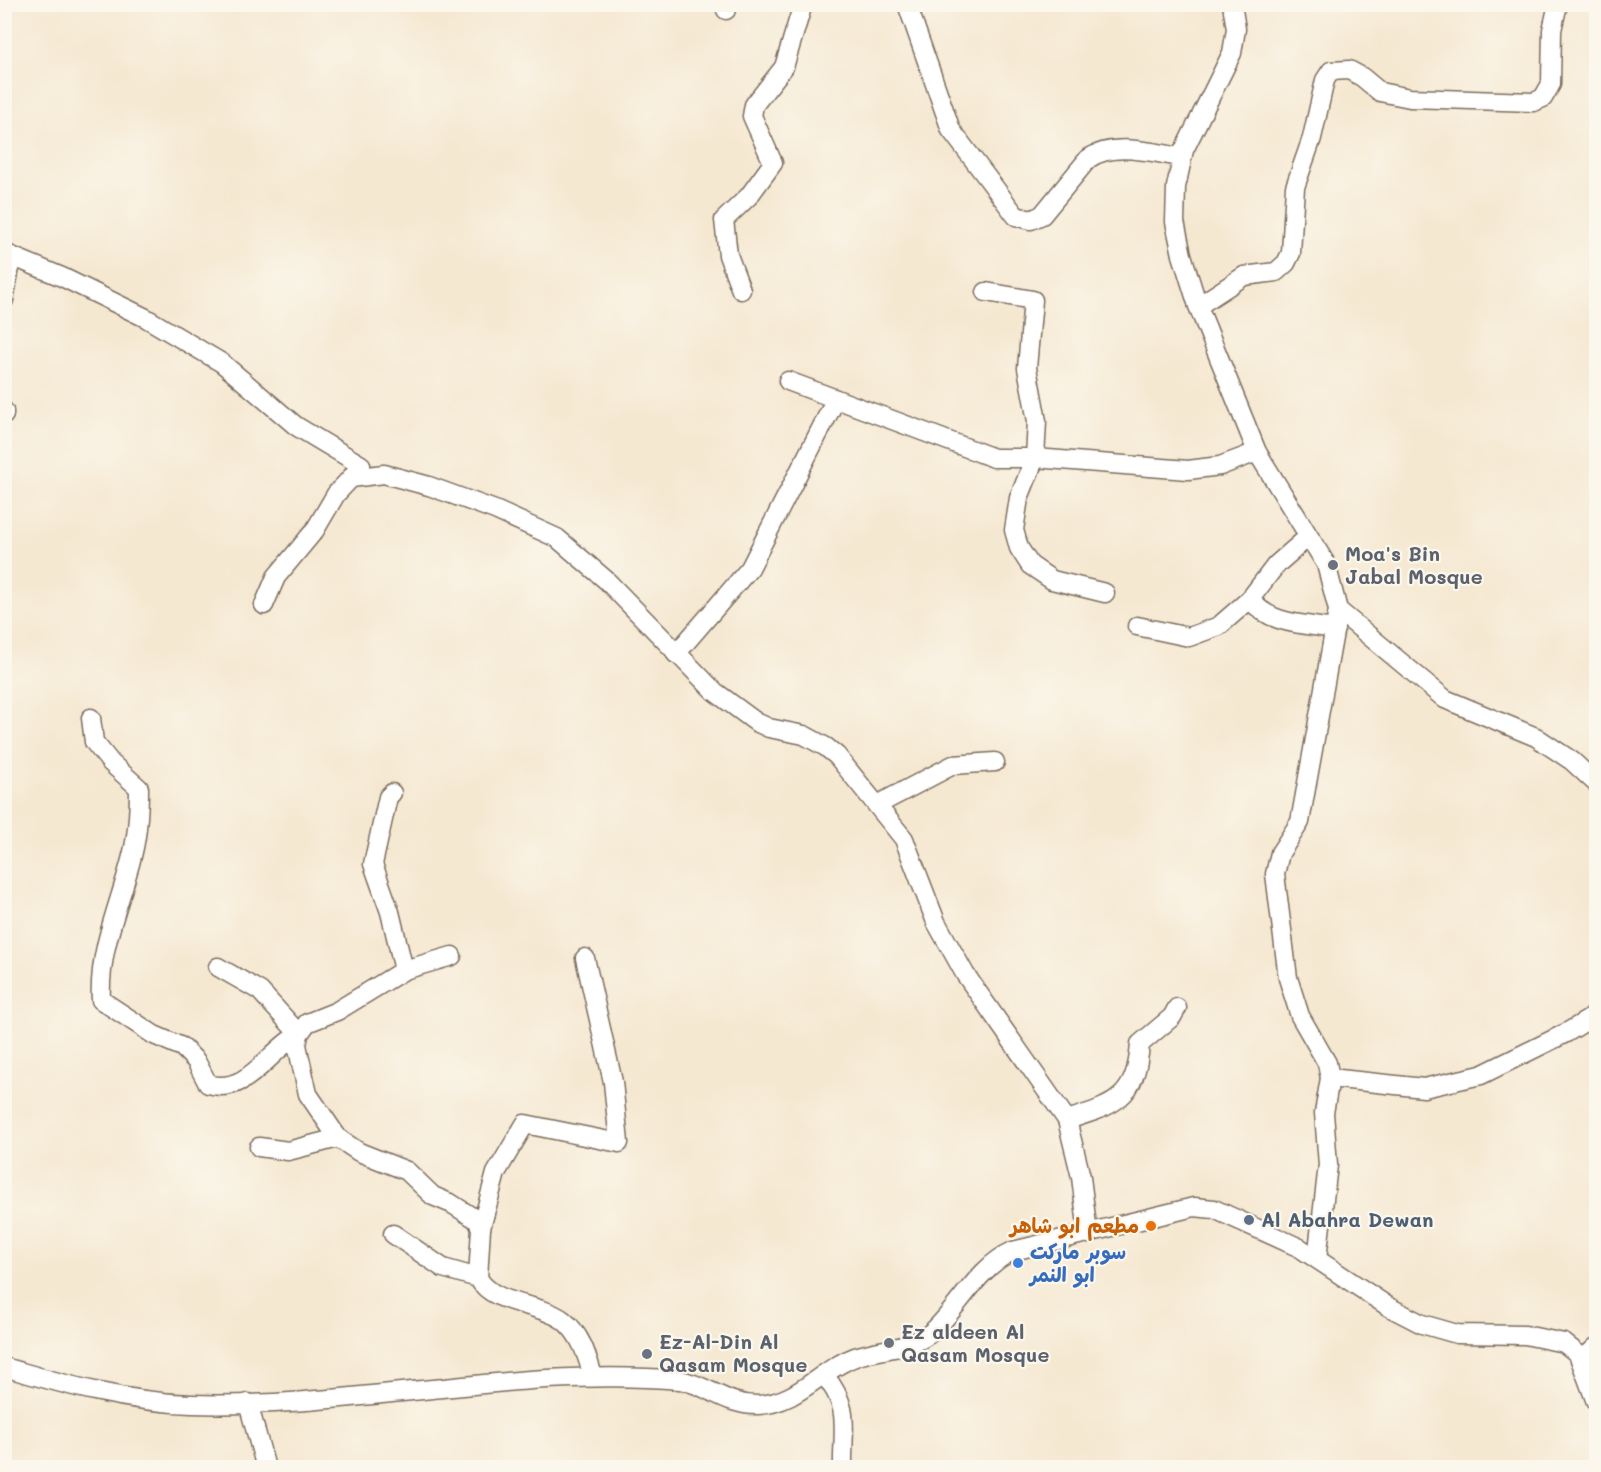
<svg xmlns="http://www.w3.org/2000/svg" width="1601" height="1472" font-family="Mali,'Playpen Sans Arabic',sans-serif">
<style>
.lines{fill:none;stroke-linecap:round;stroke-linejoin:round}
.minor-casing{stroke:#7c6c5d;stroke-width:21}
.minor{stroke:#fff;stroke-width:18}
.worship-dot{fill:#6b7280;stroke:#fbf7ec;stroke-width:2}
.service-dot{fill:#5c6f8a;stroke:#fbf7ec;stroke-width:2}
.food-dot{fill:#e8710a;stroke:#fbf7ec;stroke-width:2}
.shop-dot{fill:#3f7fe0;stroke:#fbf7ec;stroke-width:2}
.labels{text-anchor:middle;stroke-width:4.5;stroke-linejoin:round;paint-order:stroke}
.worship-label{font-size:20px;font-weight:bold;fill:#5b616d;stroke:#fbf7ec;text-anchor:start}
.service-label{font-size:20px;font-weight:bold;fill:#4e5e75;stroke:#fbf7ec;text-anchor:start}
.food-label{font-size:20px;font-weight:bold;fill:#c56008;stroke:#fbf7ec;text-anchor:end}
.shop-label{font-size:20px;font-weight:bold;fill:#366cbe;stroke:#fbf7ec;text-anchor:start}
</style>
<rect width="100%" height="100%" fill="#fbf7ec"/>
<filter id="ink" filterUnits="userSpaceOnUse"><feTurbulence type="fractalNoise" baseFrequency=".0167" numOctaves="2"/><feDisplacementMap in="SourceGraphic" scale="12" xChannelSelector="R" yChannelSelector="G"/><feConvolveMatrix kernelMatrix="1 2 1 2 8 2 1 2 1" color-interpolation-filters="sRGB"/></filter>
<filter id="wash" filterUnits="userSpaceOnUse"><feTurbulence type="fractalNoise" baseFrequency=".008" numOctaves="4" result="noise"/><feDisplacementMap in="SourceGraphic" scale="24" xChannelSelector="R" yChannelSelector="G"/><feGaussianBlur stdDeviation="1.35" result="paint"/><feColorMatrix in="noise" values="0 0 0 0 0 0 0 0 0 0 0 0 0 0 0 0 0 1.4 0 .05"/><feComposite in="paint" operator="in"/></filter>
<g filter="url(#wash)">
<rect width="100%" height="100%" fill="#f5e8d1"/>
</g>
<g filter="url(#ink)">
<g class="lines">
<g class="minor-casing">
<g id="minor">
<path d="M907,4L951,130L1016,216L1031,220L1042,215L1088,159C1114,141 1152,153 1182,157"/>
<path d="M1232,4L1236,29L1232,53L1184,150L1176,187L1175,222L1182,255L1198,306L1257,452L1326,564L1338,610L1300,822L1280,853L1275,874L1288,978L1300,1016L1327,1063L1330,1078L1324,1113L1328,1165L1317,1259"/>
<path d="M726,10L727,4"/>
<path d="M4,253L62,277L146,318L222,363L296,426L361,465L351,478L384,474L429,486L495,510L557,538L606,580L714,691L756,722L769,728L804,735L826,747L837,756L904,839L936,922L965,974L1067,1120L1081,1177L1088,1234"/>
<path d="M741,290L728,255L724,220L749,196L773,163L752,116L754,105L784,67L803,4"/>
<path d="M986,292L1033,300L1027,368L1037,421L1035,458L1019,498L1014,530L1019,548L1030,565L1052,580L1105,593"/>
<path d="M4,300L12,256"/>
<path d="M1198,306L1244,276L1276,272L1286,263L1291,253L1295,187L1312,138L1325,80L1331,71L1349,70L1362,77L1380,92L1410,98L1534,102L1543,98L1551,84L1552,30L1558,4"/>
<path d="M788,381L994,458H1035L1188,470L1220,466L1257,452"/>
<path d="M4,411V415"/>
<path d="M1308,537L1276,565L1250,599C1269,625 1305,624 1335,629"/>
<path d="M264,605L276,577L315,530L336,494L351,478L361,475"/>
<path d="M1338,610L1445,699L1536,737L1572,761L1596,783"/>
<path d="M1137,626L1189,637L1219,626L1250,599"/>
<path d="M676,654L750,568L836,399"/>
<path d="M91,718L94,742L111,763L139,788C139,810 138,831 133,852C121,903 98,948 101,1000L154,1035L182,1047L196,1061L208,1084C247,1096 267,1052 299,1034L260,991L218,967"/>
<path d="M392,793L388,797L373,864L390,912L404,970"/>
<path d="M877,805L953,765L995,762"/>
<path d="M452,956L404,970L337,1011L307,1023L299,1034L297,1045L308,1094L338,1138L359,1152L407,1171L433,1196L452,1204L477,1220L481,1228L478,1278C494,1306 538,1302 563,1320C581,1334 587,1356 593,1376"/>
<path d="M1330,1078L1424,1088L1481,1075L1566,1033L1596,1015"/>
<path d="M1067,1120C1115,1105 1136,1099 1140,1044L1172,1017L1177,1008"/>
<path d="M259,1147L288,1151L338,1138"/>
<path d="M481,1228L496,1173L525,1124L619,1143L613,1082L585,958"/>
<path d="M393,1234L443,1268L478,1278"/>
<path d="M1581,1361L1596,1347"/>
<path d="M4,1367C66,1385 127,1402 191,1404C354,1409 517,1366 680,1380C708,1385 727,1406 758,1405C799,1403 819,1370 855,1357C880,1348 912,1350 933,1331C959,1307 979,1266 1013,1251L1194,1207L1214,1209L1300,1248L1389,1307L1422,1324L1457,1334L1525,1335L1564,1343L1578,1354L1596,1402"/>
<path d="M824,1375C852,1408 842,1429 843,1468"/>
<path d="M248,1403L266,1468"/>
</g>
</g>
<use href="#minor" class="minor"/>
</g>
</g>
<g class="worship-dot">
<circle cx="1333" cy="565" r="6"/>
<circle cx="889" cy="1343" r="6"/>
<circle cx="647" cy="1354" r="6"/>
</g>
<circle class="service-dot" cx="1249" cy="1220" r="6"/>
<circle class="food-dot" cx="1151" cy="1226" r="6"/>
<circle class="shop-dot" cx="1018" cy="1263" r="6"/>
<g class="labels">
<g class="worship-label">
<text x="1345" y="561">Moa's Bin<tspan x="1345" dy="23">Jabal Mosque</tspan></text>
<text x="901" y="1339">Ez aldeen Al<tspan x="901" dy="23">Qasam Mosque</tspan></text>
<text x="659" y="1349">Ez-Al-Din Al<tspan x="659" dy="23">Qasam Mosque</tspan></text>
</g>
<g class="service-label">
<text x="1261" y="1227">Al Abahra Dewan</text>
</g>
<g class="food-label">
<text x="1139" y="1233">مطعم ابو شاهر</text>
</g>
<g class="shop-label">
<text x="1030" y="1259">سوبر ماركت<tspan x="1030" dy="23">ابو النمر</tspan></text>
</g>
</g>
<rect width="1601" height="1472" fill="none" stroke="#fbf7ec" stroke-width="24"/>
</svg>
